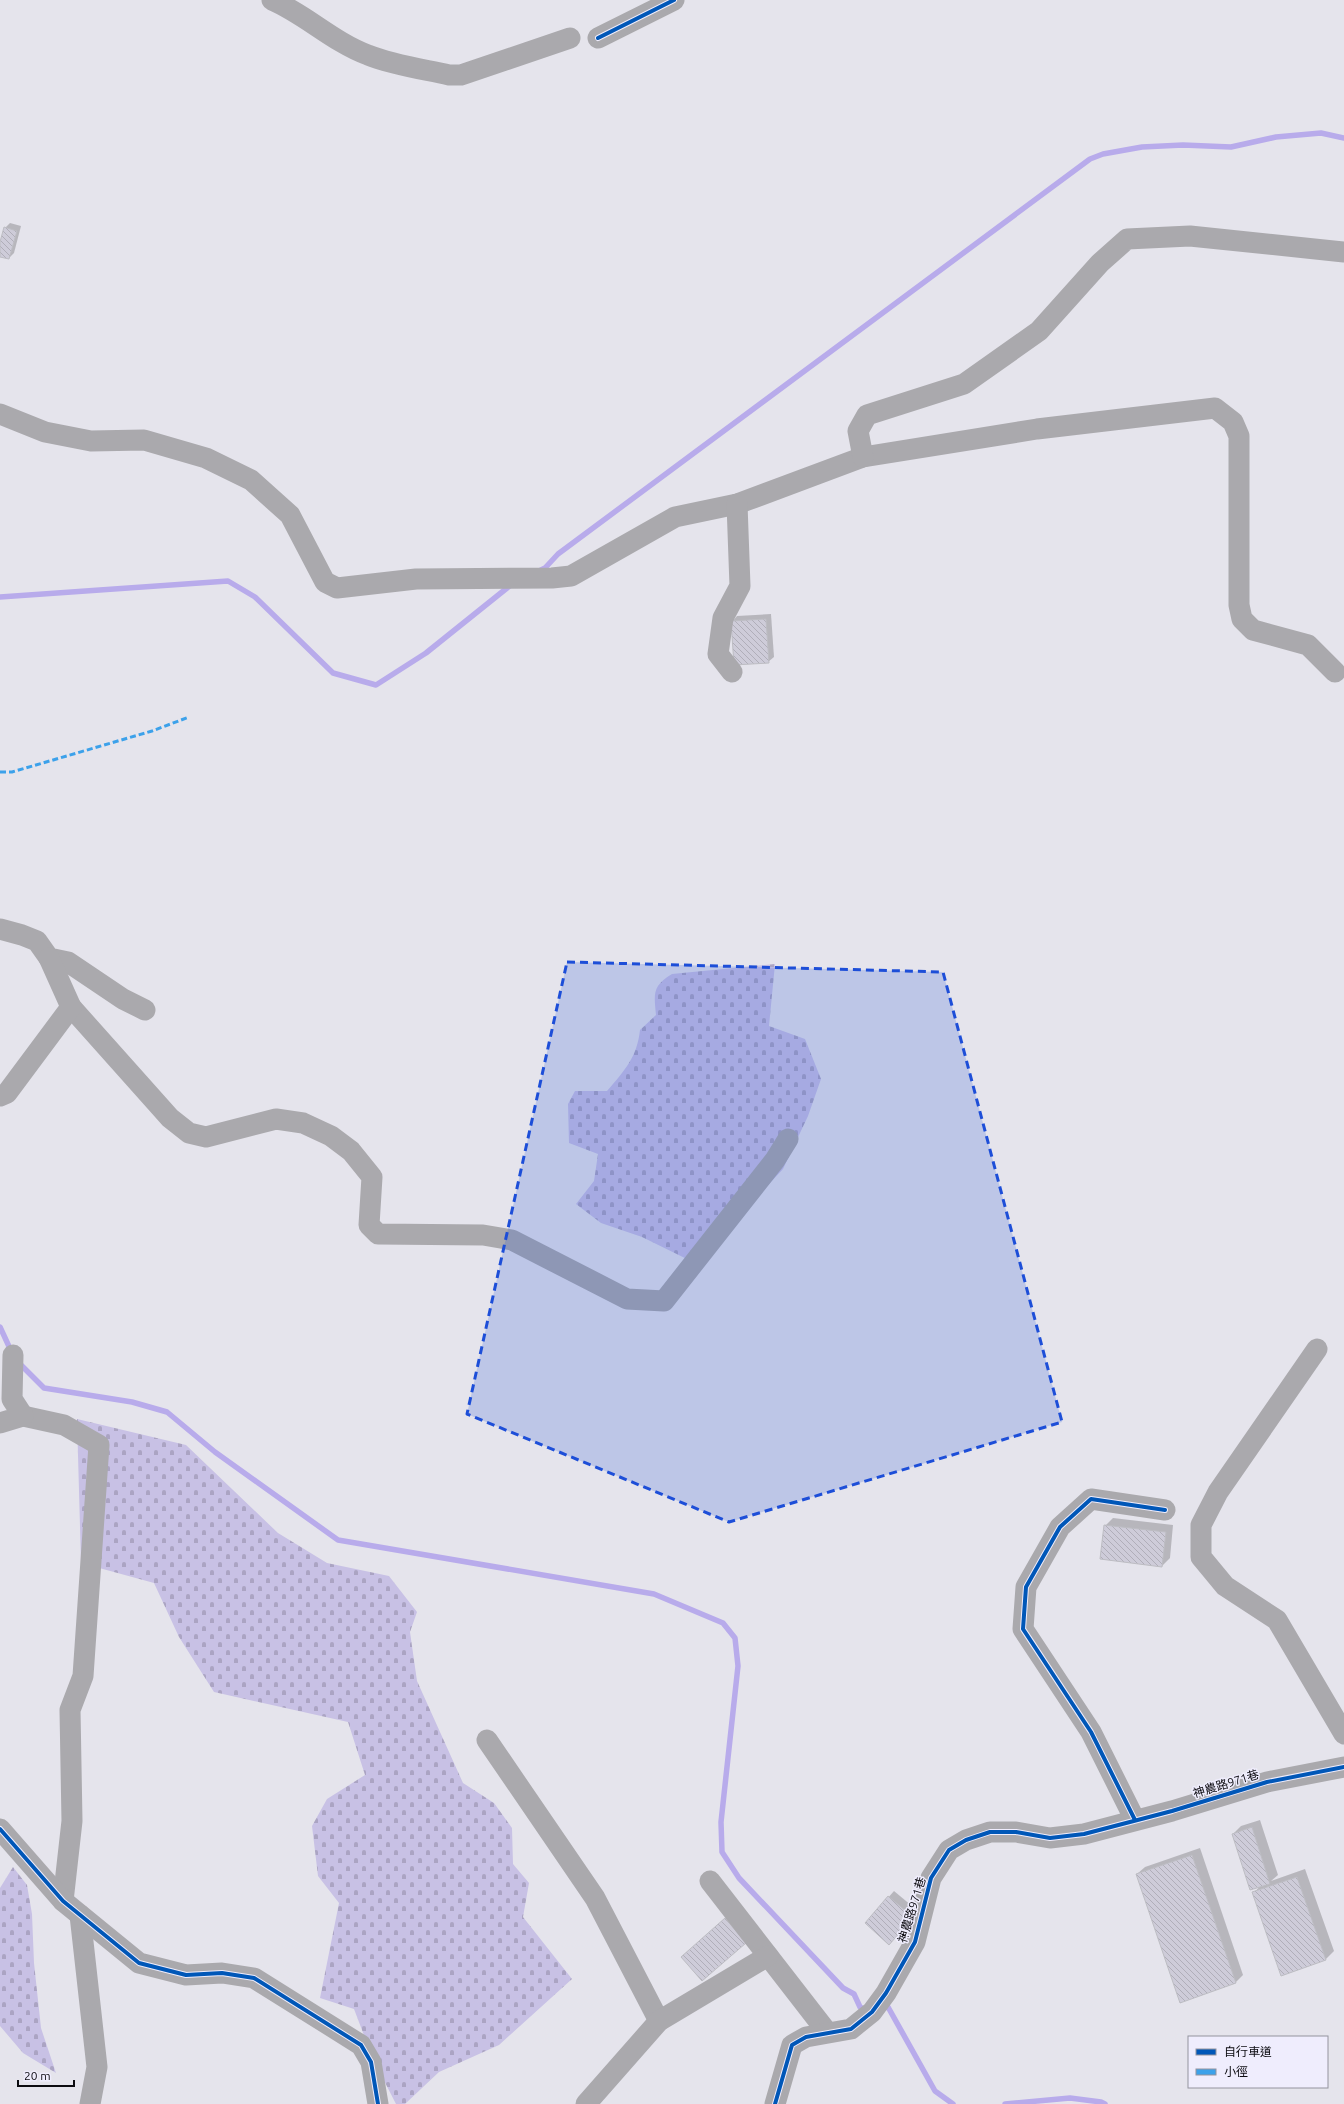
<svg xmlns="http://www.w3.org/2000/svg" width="1344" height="2104" font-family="Ubuntu,'Noto Sans TC',sans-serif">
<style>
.cemetery{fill:url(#cemetery-stones)}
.shadow{fill:#0003}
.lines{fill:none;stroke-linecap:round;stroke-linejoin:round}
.stream{stroke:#b8abeb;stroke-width:5.5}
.building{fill:url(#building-back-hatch);stroke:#bdbdc3}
.minor{stroke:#aaa9ad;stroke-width:21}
.quiet{stroke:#3ca1ea;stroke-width:3;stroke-dasharray:6 3;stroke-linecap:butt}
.cycleway-casing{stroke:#efedfd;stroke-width:6}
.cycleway{stroke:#0057b8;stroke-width:4}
.marked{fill:#1d4ed8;fill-opacity:0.2;stroke:#1d4ed8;stroke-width:3;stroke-dasharray:8 5;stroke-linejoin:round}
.labels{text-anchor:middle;stroke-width:3;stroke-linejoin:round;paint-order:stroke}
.street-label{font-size:12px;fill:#0c0b10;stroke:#efedfd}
</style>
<defs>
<pattern id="cemetery-stones" width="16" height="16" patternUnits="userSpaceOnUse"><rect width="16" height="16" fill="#c8c1e5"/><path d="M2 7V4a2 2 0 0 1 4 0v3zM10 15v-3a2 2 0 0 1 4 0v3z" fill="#aba4c3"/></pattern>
<pattern id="building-back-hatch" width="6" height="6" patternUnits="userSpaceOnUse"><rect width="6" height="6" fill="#ceccd9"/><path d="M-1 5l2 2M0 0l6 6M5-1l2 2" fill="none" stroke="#b0aeb9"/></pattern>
</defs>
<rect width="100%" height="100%" fill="#e5e4ec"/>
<g class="cemetery">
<path d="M775,964L769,1026L805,1039L821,1079L808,1116L783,1169L695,1263L642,1237L601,1223L576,1204L594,1181L598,1154L569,1143L568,1104L575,1091H607C625,1070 637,1057 640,1030L656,1015C654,994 652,986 672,974Z"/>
<path d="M77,1419L186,1445L278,1533L327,1563L389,1576L417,1612L410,1632L417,1681L463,1783L494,1803L512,1828L513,1864L529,1883L523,1917L572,1979L499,2045L439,2072L405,2104H396L373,2059L354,2009L320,1998L339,1903L318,1876L312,1826L327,1799L365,1775L348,1722L214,1692L179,1637L154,1583L81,1563Z"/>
<path d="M13,1867L27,1885L32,1914L34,1963L41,2028L56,2073L23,2053L0,2026V1888Z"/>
</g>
<g class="shadow">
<path d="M10,223L21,226L14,253L9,258L0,256V246L5,228Z"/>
<path d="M771,614L774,657L768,662L732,622L737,616Z"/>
<path d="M1113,1518L1173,1525L1170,1558L1162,1566L1105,1526Z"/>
<path d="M1260,1820L1278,1875L1271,1881L1305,1869L1334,1951L1326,1959L1282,1975L1254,1893L1260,1886L1233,1834L1241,1826Z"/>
<path d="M1200,1848L1243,1975L1235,1983L1137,1874L1145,1867Z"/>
<path d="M894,1891L918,1911L894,1938L866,1923Z"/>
</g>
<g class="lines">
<g class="stream">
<path d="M539,571L545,568L558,554L1090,159L1103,154L1142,147L1183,145L1231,147L1276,137L1321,133L1344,138"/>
<path d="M0,597L228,581L255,597L333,673L376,685L426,653L512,584"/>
<path d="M0,1327L12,1353"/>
<path d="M19,1363L44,1388L132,1402L167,1412L215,1452L338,1540L654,1594L723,1623L735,1638L738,1666L721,1822L722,1852L739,1878L843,1988L854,1994L860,2007L867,2011"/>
<path d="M882,2008L888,2007L935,2091L953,2104"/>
<path d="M1005,2104L1070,2098L1101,2102L1105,2104"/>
</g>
</g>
<g class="building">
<path d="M4,227L17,231L9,259L0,257V242Z"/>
<path d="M766,619L769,663L734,665L731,621Z"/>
<path d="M1104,1525L1166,1532L1162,1567L1100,1559Z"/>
<path d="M1252,1827L1270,1884L1250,1890L1232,1834Z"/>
<path d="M1192,1855L1236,1983L1180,2003L1136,1874Z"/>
<path d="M1297,1877L1326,1960L1281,1976L1252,1892Z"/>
<path d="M888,1896L913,1917L889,1945L865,1923Z"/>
<path d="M725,1918L746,1943L702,1981L681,1957Z"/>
</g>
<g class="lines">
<g class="minor">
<path d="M272,0C305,14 333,42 368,55C393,65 422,69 449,75H461L570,38"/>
<path d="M598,38L674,0"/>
<path d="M0,414L45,432L91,441L144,440L206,458L251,480L290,515L325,582L337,588L416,579L552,578L571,576L675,517L737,504L863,457L1037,429L1215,408L1233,422L1239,436V605L1242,619L1253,630L1308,645L1335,672"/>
<path d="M863,457L858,431L867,415L964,384L1039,331L1100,263L1127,239L1190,236L1344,252"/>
<path d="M732,672L718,654L723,618L740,586L737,504"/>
<path d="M0,929L22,935L37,941L49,958L68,962L123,999L145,1010"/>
<path d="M71,1007L170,1118L189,1133L206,1137L276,1119L303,1123L331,1136L351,1151L372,1177L369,1225L378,1234L483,1235L512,1240L627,1299L664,1301L775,1160L788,1139"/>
<path d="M0,1096L7,1093L71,1007L49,958"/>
<path d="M1317,1349L1218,1492L1201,1525V1557L1225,1586L1277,1620L1344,1734"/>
<path d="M23,1416L64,1425L99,1445L83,1676L70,1710L72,1821L63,1901"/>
<path d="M0,1423L23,1416L12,1399L13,1355"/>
<path d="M487,1740L595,1898L659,2021"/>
<path d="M1135,1820L1091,1732L1023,1629L1026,1587L1060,1527L1091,1499L1165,1510"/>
<path d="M0,1829L63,1901L139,1963L186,1975L222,1973L254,1978L361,2045L371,2062L378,2104"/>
<path d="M710,1881L827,2032"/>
<path d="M80,1915L97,2067L90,2104"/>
<path d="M586,2104L659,2021L768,1956"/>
<path d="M775,2104L792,2045L806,2037L851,2029L872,2012L886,1993L915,1942L931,1878L949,1850L966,1840L990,1832H1016L1050,1838L1084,1834L1172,1811L1267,1782L1344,1767"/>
</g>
<path class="quiet" d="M0,772H12L152,731L189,717"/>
<g class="cycleway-casing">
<g id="cycleway">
<path d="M598,38L674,0"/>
<path d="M1135,1820L1091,1732L1023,1629L1026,1587L1060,1527L1091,1499L1165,1510"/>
<path d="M0,1829L63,1901L139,1963L186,1975L222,1973L254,1978L361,2045L371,2062L378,2104"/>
<path d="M775,2104L792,2045L806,2037L851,2029L872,2012L886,1993L915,1942L931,1878L949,1850L966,1840L990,1832H1016L1050,1838L1084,1834L1172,1811L1267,1782L1344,1767"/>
</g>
</g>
<use href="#cycleway" class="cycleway"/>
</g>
<path class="marked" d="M567,962L943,972L1062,1422L729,1522L467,1414Z"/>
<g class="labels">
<g class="street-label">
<text transform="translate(1226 1784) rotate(-17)" y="4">神農路971巷</text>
<text transform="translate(912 1910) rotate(-73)" y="4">神農路971巷</text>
</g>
</g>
<rect x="1188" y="2036" width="140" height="52" fill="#efedfd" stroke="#94939e"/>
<rect x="1196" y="2049" width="20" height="6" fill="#0057b8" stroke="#94939e"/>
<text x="1224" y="2056" font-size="12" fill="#0c0b10">自行車道</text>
<rect x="1196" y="2069" width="20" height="6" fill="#3ca1ea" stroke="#94939e"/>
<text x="1224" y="2076" font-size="12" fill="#0c0b10">小徑</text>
<path d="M18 2080v6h56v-6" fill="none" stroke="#0c0b10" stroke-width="2"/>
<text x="24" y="2080" font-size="12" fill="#0c0b10" stroke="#efedfd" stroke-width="3" paint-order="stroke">20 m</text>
</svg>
